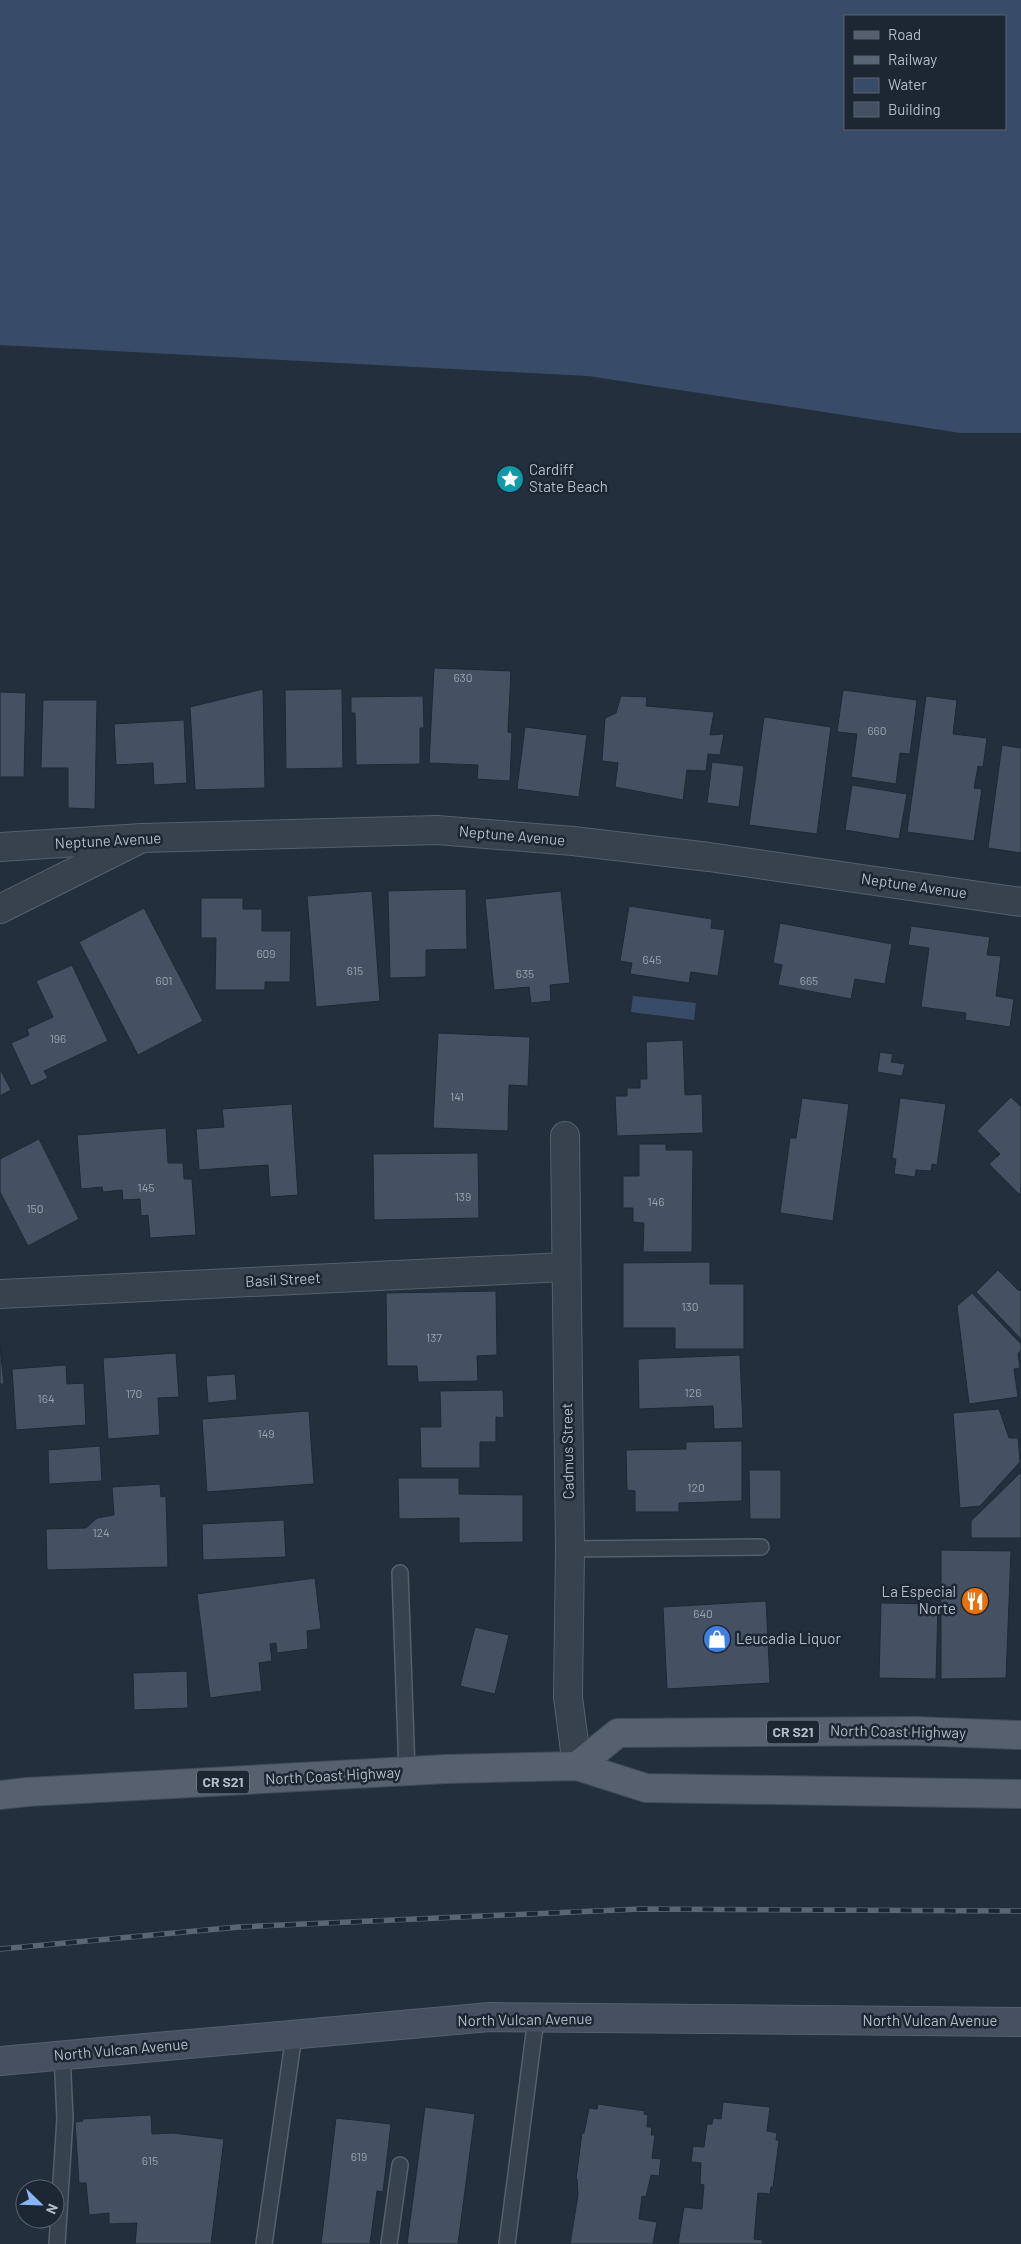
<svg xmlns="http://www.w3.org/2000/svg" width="1021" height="2244" font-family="Barlow,sans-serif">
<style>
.water{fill:#394c67;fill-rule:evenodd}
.building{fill:#455162;stroke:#1f2835}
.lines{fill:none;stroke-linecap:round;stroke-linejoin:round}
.service-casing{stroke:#565f6c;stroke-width:18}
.minor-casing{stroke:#565f6c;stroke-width:30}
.tertiary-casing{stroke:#565f6c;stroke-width:30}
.secondary-casing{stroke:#565f6c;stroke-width:30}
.primary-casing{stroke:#414a57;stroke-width:30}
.service{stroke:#38414e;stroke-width:15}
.minor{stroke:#38414e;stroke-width:28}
.tertiary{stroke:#38414e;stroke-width:28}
.secondary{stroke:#465061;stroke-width:28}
.primary{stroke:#56606e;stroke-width:28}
.rail-casing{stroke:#5a6575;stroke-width:5.5}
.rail{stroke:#1d2633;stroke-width:4;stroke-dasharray:11;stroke-linecap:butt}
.labels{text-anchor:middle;stroke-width:5;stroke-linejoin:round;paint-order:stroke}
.number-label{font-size:12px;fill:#98a1af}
.shield{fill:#1d2633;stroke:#878f9c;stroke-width:1}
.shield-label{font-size:14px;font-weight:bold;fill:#b4bcc9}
.poi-label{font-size:15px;fill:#b4bcc9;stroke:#1d2633;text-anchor:start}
.street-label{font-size:15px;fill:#b4bcc9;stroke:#1d2633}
</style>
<rect width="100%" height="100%" fill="#242f3e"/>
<g class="water">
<path d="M0,0H1021V433H961L588,376L0,345ZM845,16H1005V129H845Z"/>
<path d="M633,996L696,1003L694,1020L631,1012Z"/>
</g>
<g class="building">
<path d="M434,668L511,671L508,732L512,733L510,781L477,779L478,765L429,763Z"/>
<path d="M263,689L265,788L195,790L190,707Z"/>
<path d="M342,689L343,768L286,769L285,690Z"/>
<path d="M843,690L917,700L910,754L900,753L896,784L851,777L857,734L837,732Z"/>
<path d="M0,692L26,693L24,777H0Z"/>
<path d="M423,696L424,728H420V764L356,765L355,713H351V697Z"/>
<path d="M621,696L647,697L646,706L714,712L710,735L724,734L720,755L708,754L706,771L687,770L683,800L615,787L618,763L602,761L605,718L616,713Z"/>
<path d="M926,696L957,700L953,734L987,738L983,767L978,766L974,788L982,789L974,841L907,832Z"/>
<path d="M43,700H97L95,809L68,808V768H41Z"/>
<path d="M764,717L831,727L817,834L749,825Z"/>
<path d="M184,720L187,783L154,785L153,763L116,765L114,724Z"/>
<path d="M525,727L587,735L579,797L517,789Z"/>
<path d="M1002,745L1021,748V853L988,848Z"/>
<path d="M712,762L744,766L739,807L707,803Z"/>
<path d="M852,785L907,794L899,839L845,830Z"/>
<path d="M466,889L467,949L426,950V977L390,978L388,891Z"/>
<path d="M372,891L380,1001L316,1007L307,896Z"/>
<path d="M561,891L570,983L550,985L551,1001L531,1003L529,987L494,990L485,899Z"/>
<path d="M201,898H243V909H262V931H291L290,982H265V990H215L216,938H201Z"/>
<path d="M629,906L712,919L711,928L725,930L718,976L691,972L689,983L630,974L632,963L620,961Z"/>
<path d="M144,908L203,1021L138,1055L79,942Z"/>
<path d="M780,923L892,944L885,984L855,979L851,999L778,985L782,965L773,963Z"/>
<path d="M911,926L990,937L987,955L1001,956L996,996L1014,999L1010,1027L965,1020L966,1013L921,1007L929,948L908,945Z"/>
<path d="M72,965L108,1041L44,1071L48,1078L31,1086L11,1043L29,1035L27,1029L53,1017L36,981Z"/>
<path d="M438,1033L530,1037L528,1086L509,1085L508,1131L433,1128Z"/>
<path d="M683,1040L685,1095L702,1094L703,1133L617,1136L615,1096H627V1088H640V1079H647L646,1042Z"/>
<path d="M880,1052L893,1054L891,1062L905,1064L902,1076L877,1072Z"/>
<path d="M0,1069L11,1090L0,1096Z"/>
<path d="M1011,1097L1021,1107V1192L1019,1194L989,1164L1000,1154L977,1131Z"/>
<path d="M802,1098L849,1104L833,1221L780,1213L790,1138H796Z"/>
<path d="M900,1098L946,1104L937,1165L932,1164L931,1171L916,1170L915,1177L894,1174L896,1159L892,1158Z"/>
<path d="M292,1104L298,1195L270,1197L268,1165L199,1170L196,1129L224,1127L222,1109Z"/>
<path d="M166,1128L168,1163H183L184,1179H192L196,1235L150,1238L148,1215L141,1216L140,1199L123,1200L122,1190L103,1192L102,1187L81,1189L77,1135Z"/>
<path d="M39,1139L79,1219L28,1246L0,1192V1159Z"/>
<path d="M639,1144H666V1150H693L692,1252H643L644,1223L633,1222V1208H623V1176H639Z"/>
<path d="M478,1153L479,1218L374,1220L373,1154Z"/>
<path d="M710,1262V1284H744V1349H675V1328H623V1263Z"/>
<path d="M998,1270L1019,1291L1021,1289V1339L976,1292Z"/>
<path d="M496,1291L497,1355L477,1356L478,1381L418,1382L417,1366H387L386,1293Z"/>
<path d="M972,1293L1021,1344V1350L1018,1354L1020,1368L1014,1369L1018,1397L969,1404L957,1306Z"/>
<path d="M0,1346L4,1384H0Z"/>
<path d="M176,1353L179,1397L158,1398L160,1435L108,1439L103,1358Z"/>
<path d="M740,1355L743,1428L714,1429L713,1406L639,1409L638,1359Z"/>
<path d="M66,1365L67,1384L84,1383L86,1425L16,1430L12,1369Z"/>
<path d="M235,1374L237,1400L208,1403L206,1376Z"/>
<path d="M503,1390L504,1418L496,1417V1442H480V1468H421L420,1427H441L440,1391Z"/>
<path d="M999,1409L1009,1438H1018L1020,1462L980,1506L960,1508L953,1413Z"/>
<path d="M309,1411L314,1484L207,1492L202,1419Z"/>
<path d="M742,1441V1501L679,1503V1512H635V1491L627,1490L626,1450L686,1449V1442Z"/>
<path d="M100,1446L102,1481L49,1484L48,1450Z"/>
<path d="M749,1470H781V1519H750Z"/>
<path d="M1021,1472V1538H971V1521Z"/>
<path d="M398,1478H459V1494L523,1495V1542L459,1543V1518L399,1519Z"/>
<path d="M160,1484L161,1497L166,1496L168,1567L47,1570L46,1529L86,1528L97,1518L114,1515L112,1487Z"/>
<path d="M284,1520L286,1557L203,1560L202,1524Z"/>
<path d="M941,1550L1011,1551L1006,1678L941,1679Z"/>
<path d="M315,1578L321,1629L307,1631L308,1649L277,1653L276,1643L270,1644L272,1661L259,1663L262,1691L210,1698L197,1594Z"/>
<path d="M766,1601L770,1683L667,1689L663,1607Z"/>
<path d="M881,1603L938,1604L936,1679L879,1678Z"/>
<path d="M475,1627L509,1635L495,1694L460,1686Z"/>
<path d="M187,1671L188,1708L134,1710L133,1673Z"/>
<path d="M723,2102L770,2107L767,2131L777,2133L776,2140H779L773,2187H771L770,2194L758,2193L754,2239L763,2240L762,2244H678L684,2207L702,2209L704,2185L700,2184L701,2163L691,2162L693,2146L704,2147L707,2124H712L713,2118L721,2119Z"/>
<path d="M598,2104L645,2111L644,2114L648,2115L647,2127H652L651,2135H655L652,2158L661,2159L659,2176L651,2175L646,2197L642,2196L639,2219L657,2222L653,2244H570L578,2195L577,2179H576L582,2133H584L589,2108L597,2109Z"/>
<path d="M425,2107L475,2114L458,2244H407Z"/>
<path d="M151,2115L152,2134L173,2133L224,2139L211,2244H135L137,2223L109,2224V2213L89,2215L86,2183H79L75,2122L83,2121L82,2119Z"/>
<path d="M336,2118L391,2124L383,2192L377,2191L370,2244H321Z"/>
</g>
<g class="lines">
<g class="service-casing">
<g id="service">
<path d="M570,1549L761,1547"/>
<path d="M400,1573L407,1773"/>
<path d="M57,2244L65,2118L62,2055"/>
<path d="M264,2244L294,2035"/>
<path d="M389,2244L400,2165"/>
<path d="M507,2244L536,2018"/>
</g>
</g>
<g class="minor-casing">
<g id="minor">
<path d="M0,909L142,838"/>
<path d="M565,1136L570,1549L568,1697L577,1766"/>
<path d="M0,1294L565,1267"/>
</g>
</g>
<g class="tertiary-casing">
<path id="tertiary" d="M0,847L142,838L437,830L573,841L709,857L1021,902"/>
</g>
<g class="secondary-casing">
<path id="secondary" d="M0,2061L490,2017L1021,2022"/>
</g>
<g class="primary-casing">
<g id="primary">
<path d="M577,1766L618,1733L915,1731L1021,1735"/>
<path d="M0,1795L27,1792L446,1769L577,1766L646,1788L1021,1794"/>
</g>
</g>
<use href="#service" class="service"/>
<use href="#minor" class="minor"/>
<use href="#tertiary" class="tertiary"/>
<use href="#secondary" class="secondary"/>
<use href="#primary" class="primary"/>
<g class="rail-casing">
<path id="rail" d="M0,1949L239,1927L640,1909L1021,1911"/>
</g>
<use href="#rail" class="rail"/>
</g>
<defs>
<g id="sight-disc" transform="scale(1.4375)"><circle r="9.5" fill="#0f9aa8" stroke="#1d2633"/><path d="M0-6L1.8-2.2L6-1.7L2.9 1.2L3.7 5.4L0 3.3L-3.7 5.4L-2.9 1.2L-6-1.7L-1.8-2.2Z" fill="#fff"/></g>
<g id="restaurant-disc" transform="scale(1.4375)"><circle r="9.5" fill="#e8710a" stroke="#1d2633"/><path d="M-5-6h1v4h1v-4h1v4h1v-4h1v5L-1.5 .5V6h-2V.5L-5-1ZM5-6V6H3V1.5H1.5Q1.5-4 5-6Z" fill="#fff"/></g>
<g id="shop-disc" transform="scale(1.4375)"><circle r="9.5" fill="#3f7fe0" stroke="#1d2633"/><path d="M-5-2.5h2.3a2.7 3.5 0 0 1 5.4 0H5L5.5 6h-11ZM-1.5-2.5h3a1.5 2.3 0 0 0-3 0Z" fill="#fff"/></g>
</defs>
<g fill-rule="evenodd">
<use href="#sight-disc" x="510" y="479"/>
<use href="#restaurant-disc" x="975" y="1601"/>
<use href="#shop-disc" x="717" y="1639"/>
</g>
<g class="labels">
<g class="number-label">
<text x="463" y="682">630</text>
<text x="877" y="735">660</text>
<text x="266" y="958">609</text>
<text x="652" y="964">645</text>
<text x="355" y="975">615</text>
<text x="525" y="978">635</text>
<text x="164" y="985">601</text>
<text x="809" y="985">665</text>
<text x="58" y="1043">196</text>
<text x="457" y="1101">141</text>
<text x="146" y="1192">145</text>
<text x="463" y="1201">139</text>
<text x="656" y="1206">146</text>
<text x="35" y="1213">150</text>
<text x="690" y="1311">130</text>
<text x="434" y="1342">137</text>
<text x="693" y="1397">126</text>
<text x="134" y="1398">170</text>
<text x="46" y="1403">164</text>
<text x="266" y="1438">149</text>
<text x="696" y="1492">120</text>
<text x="101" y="1537">124</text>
<text x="703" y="1618">640</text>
<text x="359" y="2161">619</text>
<text x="150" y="2165">615</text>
</g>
<g class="shield">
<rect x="767" y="1720.5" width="52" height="23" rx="4"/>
<rect x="197" y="1770.5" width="52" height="23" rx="4"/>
</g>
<g class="shield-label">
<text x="793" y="1737">CR S21</text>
<text x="223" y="1787">CR S21</text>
</g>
<g class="poi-label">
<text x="529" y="475">Cardiff<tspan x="529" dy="17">State Beach</tspan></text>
<text x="956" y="1597" text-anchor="end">La Especial<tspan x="956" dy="17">Norte</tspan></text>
<text x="736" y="1644">Leucadia Liquor</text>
</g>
<g class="street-label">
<text transform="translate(512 836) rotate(5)" y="5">Neptune Avenue</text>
<text transform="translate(108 841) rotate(-3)" y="5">Neptune Avenue</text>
<text transform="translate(914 886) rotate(8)" y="5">Neptune Avenue</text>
<text transform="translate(283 1280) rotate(-3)" y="5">Basil Street</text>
<text transform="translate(568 1451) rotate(-91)" y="5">Cadmus Street</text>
<text transform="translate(898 1732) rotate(1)" y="5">North Coast Highway</text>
<text transform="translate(333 1776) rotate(-3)" y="5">North Coast Highway</text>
<text transform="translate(525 2020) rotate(-1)" y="5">North Vulcan Avenue</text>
<text x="930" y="2026">North Vulcan Avenue</text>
<text transform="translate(121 2050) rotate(-5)" y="5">North Vulcan Avenue</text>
</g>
</g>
<rect x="844" y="15" width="162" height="115" fill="#1d2633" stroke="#59626f"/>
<rect x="854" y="31" width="25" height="8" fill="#56606e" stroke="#59626f"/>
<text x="888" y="40" font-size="15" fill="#b4bcc9">Road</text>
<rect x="854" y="56" width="25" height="8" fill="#5a6575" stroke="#59626f"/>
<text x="888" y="65" font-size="15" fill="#b4bcc9">Railway</text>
<rect x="854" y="78" width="25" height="15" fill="#394c67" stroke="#59626f"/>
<text x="888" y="90" font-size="15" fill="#b4bcc9">Water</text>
<rect x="854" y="102" width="25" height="15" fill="#455162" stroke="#59626f"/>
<text x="888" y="115" font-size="15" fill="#b4bcc9">Building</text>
<g transform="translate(40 2204) rotate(113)"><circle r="24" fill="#1d2633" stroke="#59626f"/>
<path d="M0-4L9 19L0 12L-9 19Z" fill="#8ab4f8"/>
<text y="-8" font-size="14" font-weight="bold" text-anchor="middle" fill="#b4bcc9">N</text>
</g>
</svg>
